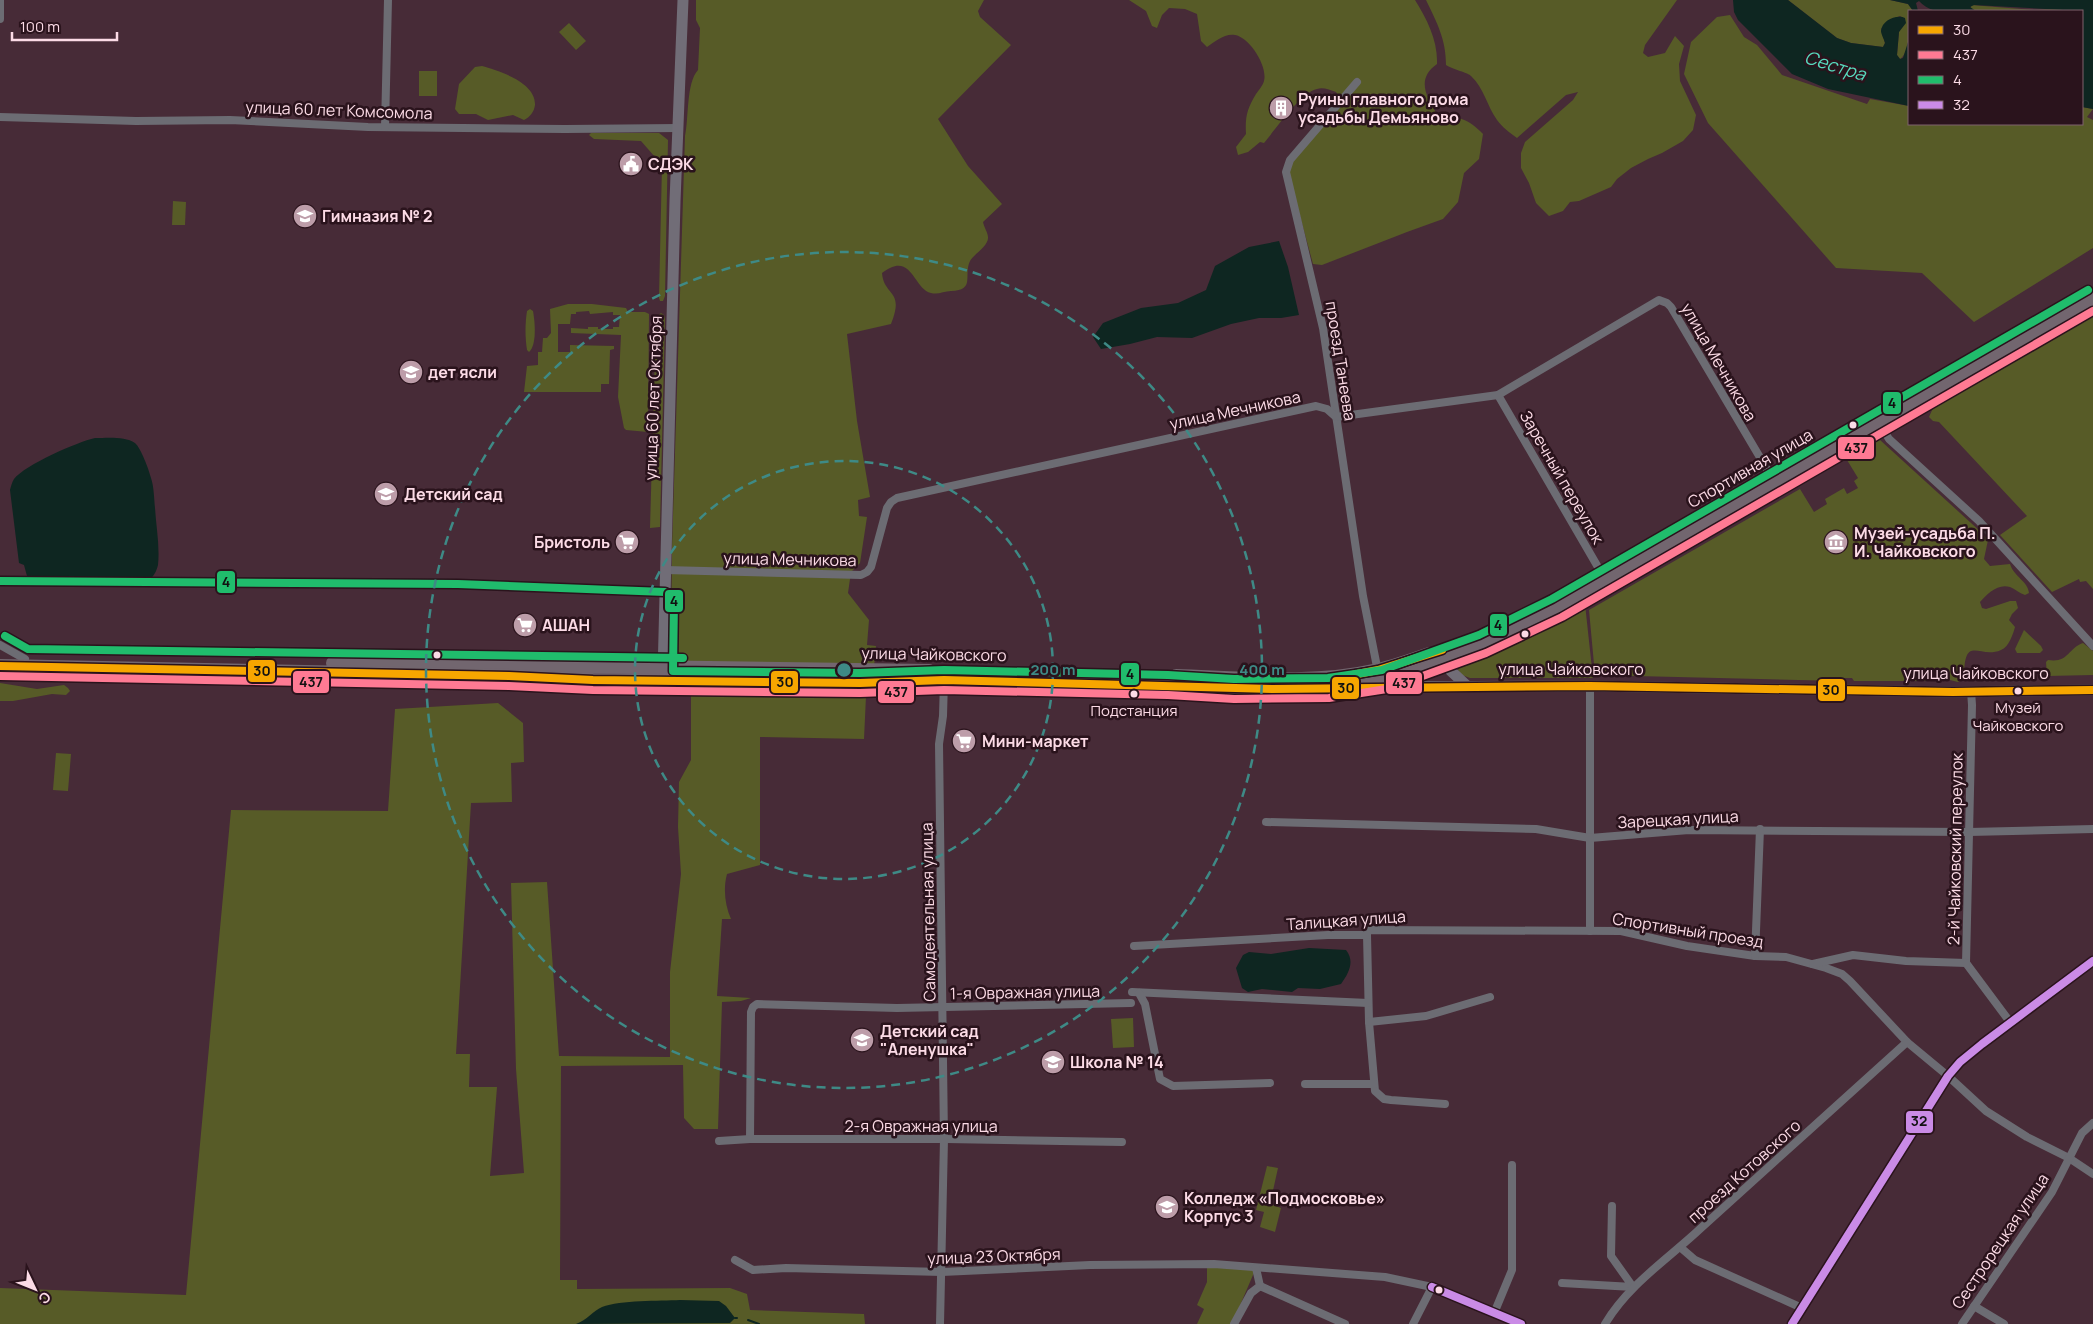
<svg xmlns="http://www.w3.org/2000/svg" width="2093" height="1324" font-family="Manrope,sans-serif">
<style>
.green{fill:#575b27}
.water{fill:#0e2621}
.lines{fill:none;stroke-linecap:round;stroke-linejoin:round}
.stream{stroke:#0e2621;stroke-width:2}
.street{stroke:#6c6c73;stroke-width:8}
.secondary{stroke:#716d77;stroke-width:11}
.highway{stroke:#72666f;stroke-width:14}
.bus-1-casing{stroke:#2a131c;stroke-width:11}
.bus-2-casing{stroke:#2a131c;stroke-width:11}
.bus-3-casing{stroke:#2a131c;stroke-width:11}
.bus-4-casing{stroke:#2a131c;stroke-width:11}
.bus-1{stroke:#f7a600;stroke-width:8}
.bus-2{stroke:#fe7a93;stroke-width:8}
.bus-3{stroke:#20bc6c;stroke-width:8}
.bus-4{stroke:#ca8be6;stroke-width:8}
.ring{fill:none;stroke:#3e8a86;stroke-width:2.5;stroke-dasharray:9 6}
.bus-dot{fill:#fcdbe6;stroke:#2a131c;stroke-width:2}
.labels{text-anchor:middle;stroke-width:5;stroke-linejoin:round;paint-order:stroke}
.bus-label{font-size:15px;fill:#fcdbe6;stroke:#2a131c}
.poi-label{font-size:16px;font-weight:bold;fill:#fcdbe6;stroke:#2a131c;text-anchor:start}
.street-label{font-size:16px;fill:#fcdbe6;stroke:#2a131c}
.water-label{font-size:18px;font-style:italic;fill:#57dabe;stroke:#2a131c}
.centre{fill:#3e8a86;stroke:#2a131c;stroke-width:2.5}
.ring-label{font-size:15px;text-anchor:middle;font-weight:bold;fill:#3e8a86;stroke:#2a131c;stroke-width:5;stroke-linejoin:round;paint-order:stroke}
.line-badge{stroke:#2a131c;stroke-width:2}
.pale-badge-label{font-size:14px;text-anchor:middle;font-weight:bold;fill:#111}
</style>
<rect width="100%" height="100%" fill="#472b37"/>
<g class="green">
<path d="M696,0H984L978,11L980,17L1011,45L938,119L968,166L1002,204L983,222C984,227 988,233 988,237C989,246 974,254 970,261C963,276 976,290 951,291C944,291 938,295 931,293C913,289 912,250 882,273C884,297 905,289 891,324L847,334L857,421L870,497L858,500L859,516L867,517L860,563L851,572L848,593L869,620L867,645L876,646L874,667L687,661L675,655L671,649L672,548L685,136C689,118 686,83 698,70L700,28L696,20Z"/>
<path d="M1129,0H1415C1427,19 1438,41 1437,64C1416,79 1426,96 1437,114C1457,116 1469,119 1483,134L1479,159L1464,173L1458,202L1443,219L1407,232L1322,265L1313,264L1290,179L1289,166L1341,100L1336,92C1330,90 1323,87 1317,89C1301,92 1275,130 1264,143L1260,142L1248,152L1238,155L1236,147L1246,134C1245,117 1247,109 1256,94C1259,90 1263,85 1264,81C1268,66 1249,37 1235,35C1225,33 1214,42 1207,47L1201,41L1197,14L1185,9L1169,8L1162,15L1157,28L1152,26L1146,11Z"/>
<path d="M1426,0H1677L1645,45L1643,53L1648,57L1665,53L1675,36L1684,46L1679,64L1680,81L1696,115L1693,130L1683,141L1662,153L1648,159L1631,168L1617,179L1611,187L1579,201L1570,202L1563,211L1549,216L1536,203L1529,183L1521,168V153L1525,142L1573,100L1578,92L1566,95L1517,138C1510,133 1502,127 1497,120C1487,106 1484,88 1471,76C1469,73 1452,69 1446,65C1446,39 1437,23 1426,0Z"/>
<path d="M1788,0H1890L1908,4L1913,11H1909C1909,24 1911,52 1900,59L1897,55L1899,32L1905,19L1900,16L1888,21L1881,29L1885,43L1883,47L1851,43L1837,38Z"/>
<path d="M1971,5L2034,10L2061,9L2065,11H1976L1971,9Z"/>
<path d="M1730,15L1744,37L1757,45L1782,75L1867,104L1870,99L1909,106V124H2082V107L2093,109L2087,117L2093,120V248L1974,322L1922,273L1836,268L1708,123L1684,74L1691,42L1717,17Z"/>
<path d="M569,23L586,41L576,50L559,32Z"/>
<path d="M482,66C499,71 536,82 535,105C534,112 530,117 524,120L513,115L488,120L476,114H459L455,109L459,84L475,67Z"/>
<rect x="419" y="71" width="18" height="25"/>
<path d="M591,133H659L668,140L665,296L663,301H660L659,298L662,165L641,141L594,139L589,135Z"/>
<path d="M173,201L186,202L185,225H172Z"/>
<path d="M568,304H592L626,308L628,312H645L649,314L648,432L626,430L624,428L618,397L621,335L571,333V328L588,329V327H598V329H613V327H619L620,315H613V312L590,314L589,311L576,312V314H571L570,324H558V352H570V345L614,346V349L610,350L609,384H601V392H524L527,366L538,365V352H542L543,338H547L551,333L550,309Z"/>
<path d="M530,309L533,311C535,322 537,345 529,352L527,350C525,338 525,323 527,311Z"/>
<path d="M661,313L664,315L665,318L660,527L650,528L656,317Z"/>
<path d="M2093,314V589L2086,581L2080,582L2079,579L2052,592L2000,535L2027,516L1939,422L1933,421L1929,417L1933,408Z"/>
<path d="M1880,440L1982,533L1988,540L1984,559L1990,566L2010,564C2014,577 2028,581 2029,593L2025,595C2019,593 2015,589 2010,587C1998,583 1987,594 1980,602L1982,608L1986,609L2010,601H2016L2018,608L2012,614L2009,620L2015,627C2013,634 2009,647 2001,650C1979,660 1964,632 1964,679L1958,682L1946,679L1941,681H1854L1852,678H1842L1840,681L1595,675L1589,610L1800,489L1814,512L1827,504L1825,499L1844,488L1847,494L1858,488L1854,481L1858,478L1847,460Z"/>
<path d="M1585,604L1593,678H1470L1462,675L1458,670L1460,664L1465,660L1528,636Z"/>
<path d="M2024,630L2041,646L2043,650L2040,653H2017L2015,649Z"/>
<path d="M2083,643L2093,651V675L2047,676L2046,662L2048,660C2069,663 2067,649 2083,643Z"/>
<path d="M0,683L37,689L64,685L68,688L70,691L66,695L52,694L13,701H0Z"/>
<path d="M691,695L866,696L864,739L760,737V865L727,874C723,889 725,905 731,919H722L717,996L751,998L741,1001L722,1002L718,1129H694L684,1118L683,1065L561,1066L560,1280H577V1289L730,1288L747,1294L750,1310L864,1314L865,1324H0V1288L186,1295L231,810L388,811L395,709L498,703L523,723L524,762L511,763L512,802L471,803L456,1054H470L469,1087H497L490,1176L524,1173L516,1069L511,883L547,882L559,1056L670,1057V972L681,874L678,827L679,782L691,760Z"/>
<path d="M56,753L71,754L68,791L53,790Z"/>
<path d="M1133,1018L1134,1047L1113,1048L1111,1019Z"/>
<path d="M1267,1166L1278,1168L1270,1204L1281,1208L1275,1232L1260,1227L1264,1212L1256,1210Z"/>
<path d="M1207,1265L1256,1268L1232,1324H1197L1204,1309L1197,1305L1207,1282Z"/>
</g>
<g class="water">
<path d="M1733,0H1788L1837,38L1851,43L1883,47L1885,43C1884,39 1881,34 1881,31C1882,20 1897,14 1905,18L1906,23L1899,32L1897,55L1900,59L1903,58L1909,39V106L1828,89L1792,74L1738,20L1734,12Z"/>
<path d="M1890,0H2093V109L2082,107V11L1974,5L1970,7L1976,11C1957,11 1933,17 1919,1L1916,3L1918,11H1913L1908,4Z"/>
<path d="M1279,241L1288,267L1299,315L1281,318H1259L1231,324L1192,338L1157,337L1130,344L1101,349L1093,337L1103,323L1141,308L1178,303L1206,290L1215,266L1249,247Z"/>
<path d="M95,438C107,438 125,436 135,443C141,448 149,470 151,478C154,487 154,498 155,508C156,526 160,546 158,565C157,569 155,575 151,578C133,591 51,580 27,576L24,565L19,563L10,490C11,486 12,482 14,479C25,465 77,442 95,438Z"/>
<path d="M1309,948L1346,950C1355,961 1349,973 1341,984L1320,989L1298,988L1292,992L1262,989L1248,992L1242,988L1236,968L1243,955L1249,952L1271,954Z"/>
<path d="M680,1300L719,1301L726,1306L735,1318L730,1323L576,1324C587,1320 593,1311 602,1307C621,1300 659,1301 680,1300Z"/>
</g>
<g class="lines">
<g class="stream">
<path d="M735,1318H737"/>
<path d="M748,1320L759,1324"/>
</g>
<g class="street">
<path d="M0,19V0"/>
<path d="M1357,82L1290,160L1286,172L1323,328L1363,596L1378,672"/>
<path d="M0,117L136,121L230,120L368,127L565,129L678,128"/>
<path d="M385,127L388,0"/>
<path d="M1498,395L1602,574"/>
<path d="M1879,423L1889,439L1979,521L2093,646"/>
<path d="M665,570L861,575L867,572L871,567L887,508L891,502L897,498L1316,406L1327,409L1336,417L1498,395L1659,300L1667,303L1671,307L1771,476"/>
<path d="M0,645L25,659"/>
<path d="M1590,686V931"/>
<path d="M1971,691L1972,705L1966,963L2010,1022"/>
<path d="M1266,822L1536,829L1590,838L1689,830L1969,832L2093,829"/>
<path d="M1367,935L1369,1022L1375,1091L1384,1099L1391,1100L1445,1104"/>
<path d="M1134,946L1328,935H1367V930L1621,931L1687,946L1755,956L1786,957L1826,968L1842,974L1850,981L1907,1042L1948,1076L1986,1111L2027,1137L2069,1158L2093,1174"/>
<path d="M1755,956L1760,829"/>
<path d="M1813,964L1853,955L1906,961L1966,963"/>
<path d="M1132,992L1368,1003"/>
<path d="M1139,993L1145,1004L1160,1079L1173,1086L1270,1083"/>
<path d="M1369,1022L1426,1016L1490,997"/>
<path d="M1305,1084H1374"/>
<path d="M750,1139L751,1012L753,1007L757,1004L897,1008L1131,1003"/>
<path d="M719,1141L750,1139H946L1122,1142"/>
<path d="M1680,1247L1695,1260L1802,1308"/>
<path d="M735,1260L753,1270L786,1268L942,1272L1090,1265L1214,1264L1385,1277L1432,1287L1521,1324"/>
<path d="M1562,1283L1633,1287L1611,1256L1612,1206"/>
<path d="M1260,1286L1345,1324"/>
<path d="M1974,1306L2004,1324"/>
<path d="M1495,1311L1512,1270V1165"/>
<path d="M940,1324L944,1139L939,744L943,716L944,680"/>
<path d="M1234,1324L1251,1293L1260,1286L1256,1268"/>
<path d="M1413,1324L1432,1287"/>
<path d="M1605,1324C1629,1284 1668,1259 1701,1228C1770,1166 1838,1104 1907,1042"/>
<path d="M1792,1324L1948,1076L1960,1062L1982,1044L2093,961"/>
<path d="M1962,1324L2052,1192L2082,1133L2093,1123"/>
</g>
<g class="secondary">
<path d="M1442,650L1451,671L1467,686"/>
<path d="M663,675L675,201L683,0"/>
<path d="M1369,687L1590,686L1953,692L2093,690"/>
</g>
<g class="highway">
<path d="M333,663L929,671"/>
<path d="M0,666L509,676L593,680L761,682L860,683L944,680L1168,685L1234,689L1329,688L1384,680L1483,644L1557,608L2093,299"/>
<path d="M1176,676C1242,678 1313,685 1378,670C1395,666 1412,660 1429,654"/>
</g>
<g class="bus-1-casing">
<g id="bus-1">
<path d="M0,666L509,676L593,680L860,683L944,680L1272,689L1590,686L1953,692L2093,690"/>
<path d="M1352,675L1378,670L1442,650"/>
</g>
</g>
<g class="bus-2-casing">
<path id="bus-2" d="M0,676L509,686L593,690L860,693L944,690L1168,695L1234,699L1329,698L1387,689L1486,653L1562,617L2093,311"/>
</g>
<g class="bus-3-casing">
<g id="bus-3">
<path d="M0,581L458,584L665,592L671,595L674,601L673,671L860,673L944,670L1168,675L1234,679L1328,678L1382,670L1479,635L1552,599L2088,290"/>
<path d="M5,636L28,649L683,658"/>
</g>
</g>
<g class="bus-4-casing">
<g id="bus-4">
<path d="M1432,1287L1521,1324"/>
<path d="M1792,1324L1948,1076L1960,1062L1982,1044L2093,961"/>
</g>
</g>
<use href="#bus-1" class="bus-1"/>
<use href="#bus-2" class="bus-2"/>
<use href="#bus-3" class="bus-3"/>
<use href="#bus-4" class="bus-4"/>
</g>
<g class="ring">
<circle cx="844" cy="670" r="209"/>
<circle cx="844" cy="670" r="418"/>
</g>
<defs>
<g id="building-disc" transform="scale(1.25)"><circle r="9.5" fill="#bd9da9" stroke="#2a131c"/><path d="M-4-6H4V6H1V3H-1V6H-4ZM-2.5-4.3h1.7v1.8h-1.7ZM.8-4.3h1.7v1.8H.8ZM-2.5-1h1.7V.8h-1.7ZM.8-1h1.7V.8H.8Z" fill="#fff"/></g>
<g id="civic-disc" transform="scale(1.25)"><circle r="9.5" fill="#bd9da9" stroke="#2a131c"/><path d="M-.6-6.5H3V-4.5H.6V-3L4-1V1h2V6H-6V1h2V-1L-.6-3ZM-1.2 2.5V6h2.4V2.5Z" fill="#fff"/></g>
<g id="school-disc" transform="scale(1.25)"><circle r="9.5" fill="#bd9da9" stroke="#2a131c"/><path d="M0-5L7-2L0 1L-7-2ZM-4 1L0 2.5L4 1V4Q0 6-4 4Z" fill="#fff"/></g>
<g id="supermarket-disc" transform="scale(1.25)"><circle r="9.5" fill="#bd9da9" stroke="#2a131c"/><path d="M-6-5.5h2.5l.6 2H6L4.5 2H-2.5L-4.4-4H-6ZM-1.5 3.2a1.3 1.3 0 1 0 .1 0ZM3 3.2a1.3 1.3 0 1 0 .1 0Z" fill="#fff"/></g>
<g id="museum-disc" transform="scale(1.25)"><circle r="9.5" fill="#bd9da9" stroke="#2a131c"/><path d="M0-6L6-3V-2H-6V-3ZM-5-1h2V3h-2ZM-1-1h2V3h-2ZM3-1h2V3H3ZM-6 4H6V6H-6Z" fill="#fff"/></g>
<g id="university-disc" transform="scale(1.25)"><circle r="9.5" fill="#bd9da9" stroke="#2a131c"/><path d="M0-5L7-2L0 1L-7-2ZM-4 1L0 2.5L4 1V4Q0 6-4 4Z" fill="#fff"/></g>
</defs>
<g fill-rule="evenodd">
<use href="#building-disc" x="1281" y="108"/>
<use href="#civic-disc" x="631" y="164"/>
<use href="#school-disc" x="305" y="216"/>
<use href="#school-disc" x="411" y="372"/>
<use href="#school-disc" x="386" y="494"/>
<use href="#supermarket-disc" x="627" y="542"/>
<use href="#museum-disc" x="1836" y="542"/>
<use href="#supermarket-disc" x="525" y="625"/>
<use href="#supermarket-disc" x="964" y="741"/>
<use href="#school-disc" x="862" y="1040"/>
<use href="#school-disc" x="1053" y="1062"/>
<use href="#university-disc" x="1167" y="1207"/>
</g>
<g class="bus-dot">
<circle cx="1853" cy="425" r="4.5"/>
<circle cx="1525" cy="634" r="4.5"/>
<circle cx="437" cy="655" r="4.5"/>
<circle cx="2018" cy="691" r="4.5"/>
<circle cx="1134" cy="694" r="4.5"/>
<circle cx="1439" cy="1290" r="4.5"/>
</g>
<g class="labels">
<g class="bus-label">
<text x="2018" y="713">Музей<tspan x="2018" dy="18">Чайковского</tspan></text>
<text x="1134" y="716">Подстанция</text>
</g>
<g class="poi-label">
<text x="1298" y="105">Руины главного дома<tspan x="1298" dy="18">усадьбы Демьяново</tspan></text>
<text x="648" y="170">СДЭК</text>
<text x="322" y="222">Гимназия № 2</text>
<text x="428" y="378">дет ясли</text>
<text x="404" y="500">Детский сад</text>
<text x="1854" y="539">Музей-усадьба П.<tspan x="1854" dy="18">И. Чайковского</tspan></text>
<text x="610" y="548" text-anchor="end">Бристоль</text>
<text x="542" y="631">AШАН</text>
<text x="982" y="747">Мини-маркет</text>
<text x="880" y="1037">Детский сад<tspan x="880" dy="18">"Аленушка"</tspan></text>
<text x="1070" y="1068">Школа № 14</text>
<text x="1184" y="1204">Колледж «Подмосковье»<tspan x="1184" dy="18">Корпус 3</tspan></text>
</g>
<g class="street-label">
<text transform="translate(339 110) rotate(2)" y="6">улица 60 лет Комсомола</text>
<text transform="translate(1341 361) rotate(81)" y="6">проезд Танеева</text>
<text transform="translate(1719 362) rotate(60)" y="6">улица Мечникова</text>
<text transform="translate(653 398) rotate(-88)" y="6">улица 60 лет Октября</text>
<text transform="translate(1235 410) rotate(-12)" y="6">улица Мечникова</text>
<text transform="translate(1750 468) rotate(-30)" y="6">Спортивная улица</text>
<text transform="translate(1562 477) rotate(60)" y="6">Заречный переулок</text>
<text transform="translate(790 559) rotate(1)" y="6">улица Мечникова</text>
<text transform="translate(934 654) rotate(1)" y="6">улица Чайковского</text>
<text x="1571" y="675">улица Чайковского</text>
<text x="1976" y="679">улица Чайковского</text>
<text transform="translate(1678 819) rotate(-3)" y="6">Зарецкая улица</text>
<text transform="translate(1955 849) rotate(-89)" y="6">2-й Чайковский переулок</text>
<text transform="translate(928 912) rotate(-91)" y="6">Самодеятельная улица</text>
<text transform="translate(1346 920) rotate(-4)" y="6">Талицкая улица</text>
<text transform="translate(1688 930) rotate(9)" y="6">Спортивный проезд</text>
<text transform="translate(1025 992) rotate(-1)" y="6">1-я Овражная улица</text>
<text x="921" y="1132">2-я Овражная улица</text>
<text transform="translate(1744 1171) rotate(-42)" y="6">проезд Котовского</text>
<text transform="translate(2000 1241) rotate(-56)" y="6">Сестрорецкая улица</text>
<text transform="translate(994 1256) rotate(-2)" y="6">улица 23 Октября</text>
</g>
<g class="water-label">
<text transform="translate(1835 66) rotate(17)" y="6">Сестра</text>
</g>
</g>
<circle cx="844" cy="670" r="8" class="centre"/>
<g class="ring-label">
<text x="1053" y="675">200 m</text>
<text x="1262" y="675">400 m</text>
</g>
<g class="line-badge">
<rect x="1882" y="391" width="20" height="24" rx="5" fill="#20bc6c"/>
<rect x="1837" y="436" width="38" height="24" rx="5" fill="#fe7a93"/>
<rect x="216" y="570" width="20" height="24" rx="5" fill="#20bc6c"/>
<rect x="664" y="589" width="20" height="24" rx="5" fill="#20bc6c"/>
<rect x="1489" y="613" width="19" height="24" rx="5" fill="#20bc6c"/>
<rect x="247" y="659" width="29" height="24" rx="5" fill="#f7a600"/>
<rect x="1120" y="662" width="20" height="24" rx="5" fill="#20bc6c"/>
<rect x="292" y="670" width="38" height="24" rx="5" fill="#fe7a93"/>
<rect x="770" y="670" width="29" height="24" rx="5" fill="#f7a600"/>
<rect x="1385" y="671" width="38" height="24" rx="5" fill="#fe7a93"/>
<rect x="1331" y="676" width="29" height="24" rx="5" fill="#f7a600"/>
<rect x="1817" y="678" width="29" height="24" rx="5" fill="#f7a600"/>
<rect x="877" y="680" width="38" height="24" rx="5" fill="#fe7a93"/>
<rect x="1905" y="1110" width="29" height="24" rx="5" fill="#ca8be6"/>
</g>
<g class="pale-badge-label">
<text x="1892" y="408">4</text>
<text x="1856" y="453">437</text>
<text x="226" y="587">4</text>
<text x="674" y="606">4</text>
<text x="1498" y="630">4</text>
<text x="262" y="676">30</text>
<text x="1130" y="679">4</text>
<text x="311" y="687">437</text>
<text x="785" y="687">30</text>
<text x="1404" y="688">437</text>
<text x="1346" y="693">30</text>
<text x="1831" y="695">30</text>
<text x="896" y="697">437</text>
<text x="1919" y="1126">32</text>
</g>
<rect x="1908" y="10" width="175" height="115" fill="#2a131c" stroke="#7e636d"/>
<rect x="1918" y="26" width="25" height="8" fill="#f7a600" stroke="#7e636d"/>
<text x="1953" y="35" font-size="15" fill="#fcdbe6">30</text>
<rect x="1918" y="51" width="25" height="8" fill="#fe7a93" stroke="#7e636d"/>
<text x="1953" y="60" font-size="15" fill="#fcdbe6">437</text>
<rect x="1918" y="76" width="25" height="8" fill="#20bc6c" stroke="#7e636d"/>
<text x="1953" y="85" font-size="15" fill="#fcdbe6">4</text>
<rect x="1918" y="101" width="25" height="8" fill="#ca8be6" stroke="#7e636d"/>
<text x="1953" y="110" font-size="15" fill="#fcdbe6">32</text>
<g transform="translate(35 1289) rotate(133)" stroke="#2a131c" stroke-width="4" paint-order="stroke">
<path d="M0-4L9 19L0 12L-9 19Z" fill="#fcdbe6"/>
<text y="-8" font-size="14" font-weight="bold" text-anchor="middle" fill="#fcdbe6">С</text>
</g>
<path d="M12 32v8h105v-8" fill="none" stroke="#fcdbe6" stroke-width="2.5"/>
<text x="20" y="32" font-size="15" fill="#fcdbe6" stroke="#2a131c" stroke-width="4" paint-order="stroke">100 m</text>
</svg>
